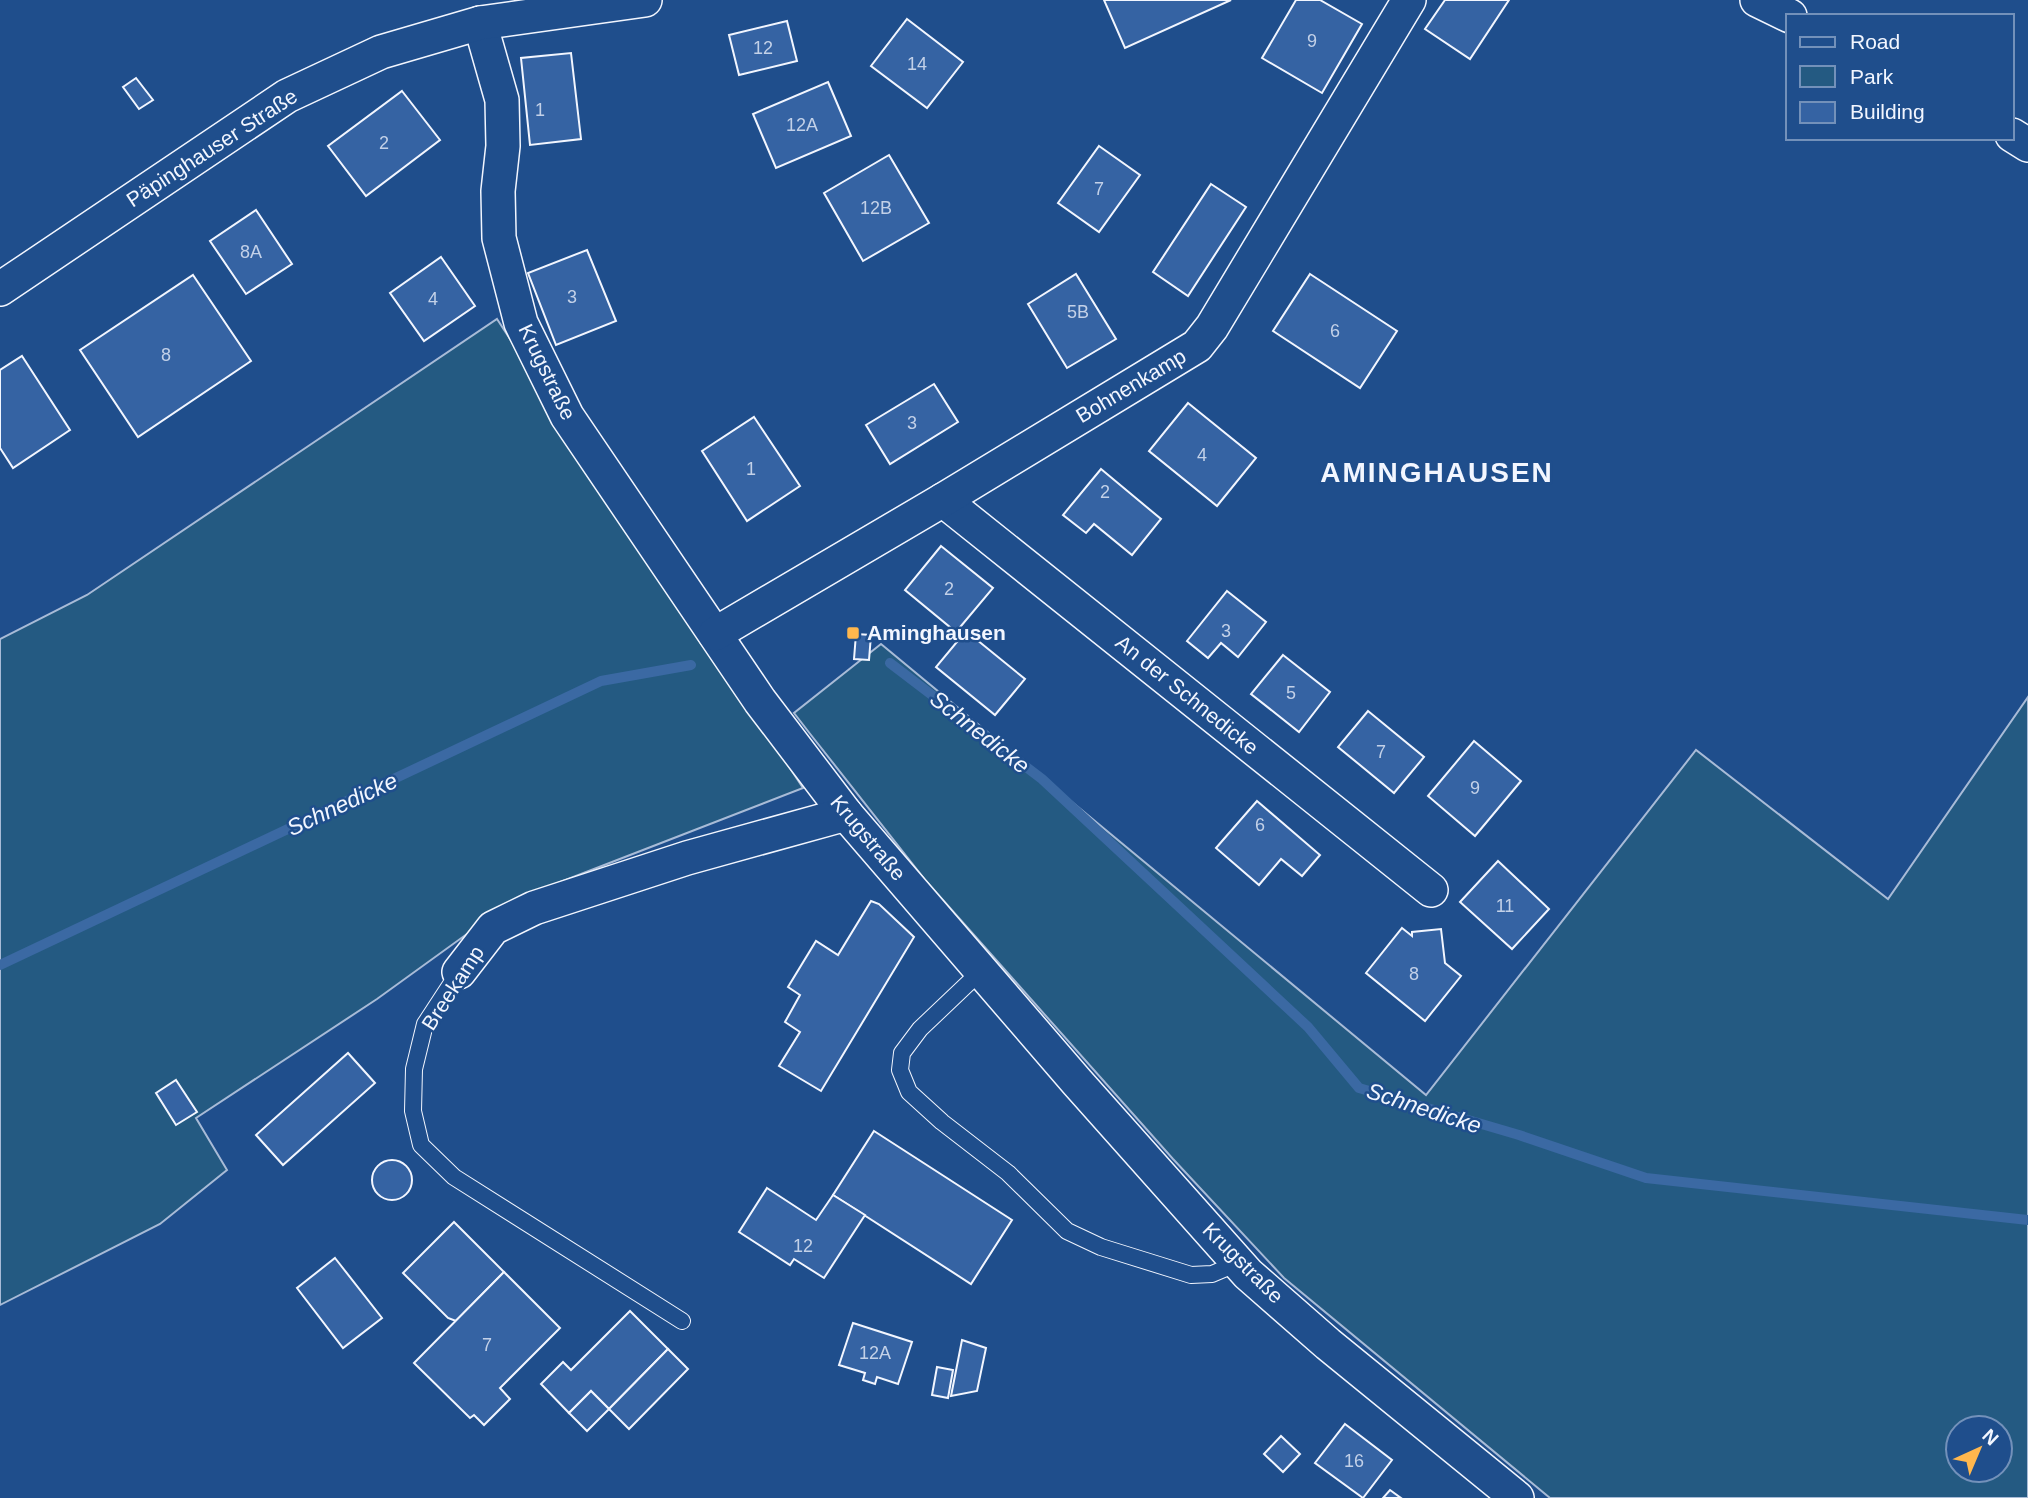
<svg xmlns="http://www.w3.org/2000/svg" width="2028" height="1498" font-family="Arial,sans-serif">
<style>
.green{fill:#245a82;stroke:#a8bbd7;stroke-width:2;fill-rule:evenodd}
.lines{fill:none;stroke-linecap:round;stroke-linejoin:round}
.stream{stroke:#3b69a3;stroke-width:10}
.building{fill:#3563a3;stroke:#f2f6ff;stroke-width:2}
.service-casing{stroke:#f2f6ff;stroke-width:18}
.minor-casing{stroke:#f2f6ff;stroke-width:36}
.service{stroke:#1f4e8c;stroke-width:16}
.minor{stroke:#1f4e8c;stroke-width:33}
.poi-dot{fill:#ffb74d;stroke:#1f4e8c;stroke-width:2.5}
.labels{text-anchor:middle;stroke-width:5;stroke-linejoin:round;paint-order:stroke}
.number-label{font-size:18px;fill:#c3d1e8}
.street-label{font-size:21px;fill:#f2f6ff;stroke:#1f4e8c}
.poi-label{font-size:21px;font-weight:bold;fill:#f2f6ff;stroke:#1f4e8c;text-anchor:start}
.water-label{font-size:23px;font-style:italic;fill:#f2f6ff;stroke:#1f4e8c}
.district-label{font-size:28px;font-weight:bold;letter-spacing:2px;fill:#f2f6ff;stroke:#1f4e8c}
</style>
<rect width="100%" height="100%" fill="#1f4e8c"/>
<g class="green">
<path d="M497,319L803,788L514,900L377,999L196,1118L227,1170L160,1224L0,1305V639L87,595Z"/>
<path d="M881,644L1426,1095L1696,750L1888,899L2028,697V1498H1550L1284,1278L1173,1159L926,881L811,735L794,713ZM1958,1428H2000V1470H1958Z"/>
</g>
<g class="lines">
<g class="stream">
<path d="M890,663L1042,779L1308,1027L1359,1088L1519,1135L1646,1178L2028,1220"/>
<path d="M0,965L601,681L691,665"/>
</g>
</g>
<g class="building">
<path d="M1104,0H1231L1125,48Z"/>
<path d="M1296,0H1320L1362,24L1322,93L1262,58Z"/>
<path d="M1445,0H1509L1470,59L1425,29Z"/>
<path d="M907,19L963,62L927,108L871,66Z"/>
<path d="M787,21L797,61L739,75L729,35Z"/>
<path d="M571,53L581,139L530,145L521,58Z"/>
<path d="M136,78L153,100L139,109L123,87Z"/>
<path d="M828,82L851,136L776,168L753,114Z"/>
<path d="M402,91L440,140L366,196L328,146Z"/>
<path d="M1099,146L1140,175L1099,232L1058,203Z"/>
<path d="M889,155L929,223L863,261L824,193Z"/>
<path d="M1211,184L1246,207L1188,296L1153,272Z"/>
<path d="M256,210L292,264L246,294L210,241Z"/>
<path d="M587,250L616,321L556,345L528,273Z"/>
<path d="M441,257L475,306L424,341L390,293Z"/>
<path d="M1076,274L1116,339L1067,368L1028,304Z"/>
<path d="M1310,274L1397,331L1360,388L1273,331Z"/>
<path d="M193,275L251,361L138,437L80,350Z"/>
<path d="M22,356L70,430L13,468L0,448V370Z"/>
<path d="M934,384L958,422L890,464L866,425Z"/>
<path d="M1188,403L1256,458L1217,506L1149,451Z"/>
<path d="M754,417L800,486L747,521L702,451Z"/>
<path d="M1101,469L1161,519L1132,555L1094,524L1086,533L1063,515Z"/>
<path d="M941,546L993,588L956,632L905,590Z"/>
<path d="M1227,591L1266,622L1238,657L1221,643L1208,658L1187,641Z"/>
<path d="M966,631L1025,679L995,715L936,667Z"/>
<path d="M856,634L871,635L869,660L854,659Z"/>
<path d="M1283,655L1330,692L1299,732L1251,694Z"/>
<path d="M1368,711L1424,757L1394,793L1338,747Z"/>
<path d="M1474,741L1521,781L1475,836L1428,796Z"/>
<path d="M1257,801L1320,855L1302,876L1281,859L1259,885L1216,848Z"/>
<path d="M1498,861L1549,909L1512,949L1460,902Z"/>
<path d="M871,901L879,904L914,937L821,1091L779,1066L800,1032L785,1022L800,995L788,987L816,941L838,955Z"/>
<path d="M1402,928L1412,936V932L1441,929L1445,963L1461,976L1425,1021L1366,973Z"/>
<path d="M348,1053L375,1083L283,1165L256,1135Z"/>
<path d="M176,1080L197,1112L176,1125L156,1093Z"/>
<path d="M874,1131L1012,1220L971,1284L833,1195Z"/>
<circle cx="392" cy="1180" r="20"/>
<path d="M767,1188L816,1220L833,1195L865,1215L824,1278L794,1259L790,1265L739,1232Z"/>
<path d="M454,1222L504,1272L456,1321L448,1318L403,1273Z"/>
<path d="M335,1258L382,1318L343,1348L297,1288Z"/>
<path d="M504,1272L560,1328L500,1388L510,1399L484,1425L474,1415L470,1418L414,1363Z"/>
<path d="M630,1311L668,1349L609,1409L591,1391L569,1413L541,1384L563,1362L571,1370Z"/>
<path d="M853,1323L912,1342L898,1384L877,1377L875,1384L863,1380L865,1373L839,1365Z"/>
<path d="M962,1340L986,1348L977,1391L951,1396Z"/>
<path d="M668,1349L688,1369L629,1429L609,1409Z"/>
<path d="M937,1367L953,1370L948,1398L932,1395Z"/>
<path d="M591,1391L609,1409L587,1431L569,1413Z"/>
<path d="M1345,1424L1392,1460L1363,1498L1315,1463Z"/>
<path d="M1281,1436L1300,1454L1283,1472L1264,1454Z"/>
<path d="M1390,1490L1401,1498H1383Z"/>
</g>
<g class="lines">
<g class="service-casing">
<g id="service">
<path d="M981,971L920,1029L902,1053L900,1070L909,1092L942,1122L1008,1173L1067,1231L1101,1247L1191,1275L1212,1274L1238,1263"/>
<path d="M459,972L425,1024L414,1069L413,1111L421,1145L454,1177L682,1321"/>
</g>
</g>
<g class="minor-casing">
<g id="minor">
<path d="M1757,0L1790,16"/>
<path d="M480,23L502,100L503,146L498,191L499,238L521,323L567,416L760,701L846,814L1077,1082L1248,1274L1328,1344L1517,1498"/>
<path d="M2012,135L2028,145"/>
<path d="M0,289L287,96L381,52L480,23L645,0"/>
<path d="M943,500L1431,890"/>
<path d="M715,634L943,500L1197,346L1212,327L1409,0"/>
<path d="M459,972L493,928L534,908L687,858L846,814"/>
</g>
</g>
<use href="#service" class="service"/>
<use href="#minor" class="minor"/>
</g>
<rect class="poi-dot" x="846" y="626" width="14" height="14" rx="3.5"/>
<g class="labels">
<g class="number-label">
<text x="1312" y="47">9</text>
<text x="763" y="54">12</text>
<text x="917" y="70">14</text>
<text x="540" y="116">1</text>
<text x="802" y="131">12A</text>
<text x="384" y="149">2</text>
<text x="1099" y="195">7</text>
<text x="876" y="214">12B</text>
<text x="251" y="258">8A</text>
<text x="572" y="303">3</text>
<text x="433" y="305">4</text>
<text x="1078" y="318">5B</text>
<text x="1335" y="337">6</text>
<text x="166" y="361">8</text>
<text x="912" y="429">3</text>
<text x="1202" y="461">4</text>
<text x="751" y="475">1</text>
<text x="1105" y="498">2</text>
<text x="949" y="595">2</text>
<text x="1226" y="637">3</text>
<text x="1291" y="699">5</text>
<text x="1381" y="758">7</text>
<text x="1475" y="794">9</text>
<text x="1260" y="831">6</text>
<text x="1505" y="912">11</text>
<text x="1414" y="980">8</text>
<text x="803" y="1252">12</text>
<text x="487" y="1351">7</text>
<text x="875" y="1359">12A</text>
<text x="1354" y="1467">16</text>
</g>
<g class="street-label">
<text transform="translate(212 148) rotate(-33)" y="7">Päpinghauser Straße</text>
<text transform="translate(547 372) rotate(64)" y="7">Krugstraße</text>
<text transform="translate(1131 386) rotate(-31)" y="7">Bohnenkamp</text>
<text transform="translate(1187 695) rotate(39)" y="7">An der Schnedicke</text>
<text transform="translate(868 838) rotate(50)" y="7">Krugstraße</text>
<text transform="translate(453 988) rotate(-57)" y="7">Breekamp</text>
<text transform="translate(1243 1263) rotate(45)" y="7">Krugstraße</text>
</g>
<g class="poi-label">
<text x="867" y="640">Aminghausen</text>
</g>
<g class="water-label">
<text transform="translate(980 732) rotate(38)" y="8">Schnedicke</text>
<text transform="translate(342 804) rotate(-25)" y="8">Schnedicke</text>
<text transform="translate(1424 1108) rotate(18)" y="8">Schnedicke</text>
</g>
<g class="district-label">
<text x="1437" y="482">AMINGHAUSEN</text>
</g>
</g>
<rect x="1786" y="14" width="228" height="126" fill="#1f4e8c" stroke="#7391ba" stroke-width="2"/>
<rect x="1800" y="37" width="35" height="10" fill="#1f4e8c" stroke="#7391ba" stroke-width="2"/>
<text x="1850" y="49" font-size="21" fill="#f2f6ff">Road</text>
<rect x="1800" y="66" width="35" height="21" fill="#245a82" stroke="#7391ba" stroke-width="2"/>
<text x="1850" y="84" font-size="21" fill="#f2f6ff">Park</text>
<rect x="1800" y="102" width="35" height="21" fill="#3563a3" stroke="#7391ba" stroke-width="2"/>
<text x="1850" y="119" font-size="21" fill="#f2f6ff">Building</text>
<g transform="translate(1979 1449) rotate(44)"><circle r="33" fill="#1f4e8c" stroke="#7391ba" stroke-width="2"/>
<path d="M0-5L12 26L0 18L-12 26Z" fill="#ffb74d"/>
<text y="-10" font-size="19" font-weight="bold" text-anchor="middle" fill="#f2f6ff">N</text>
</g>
</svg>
